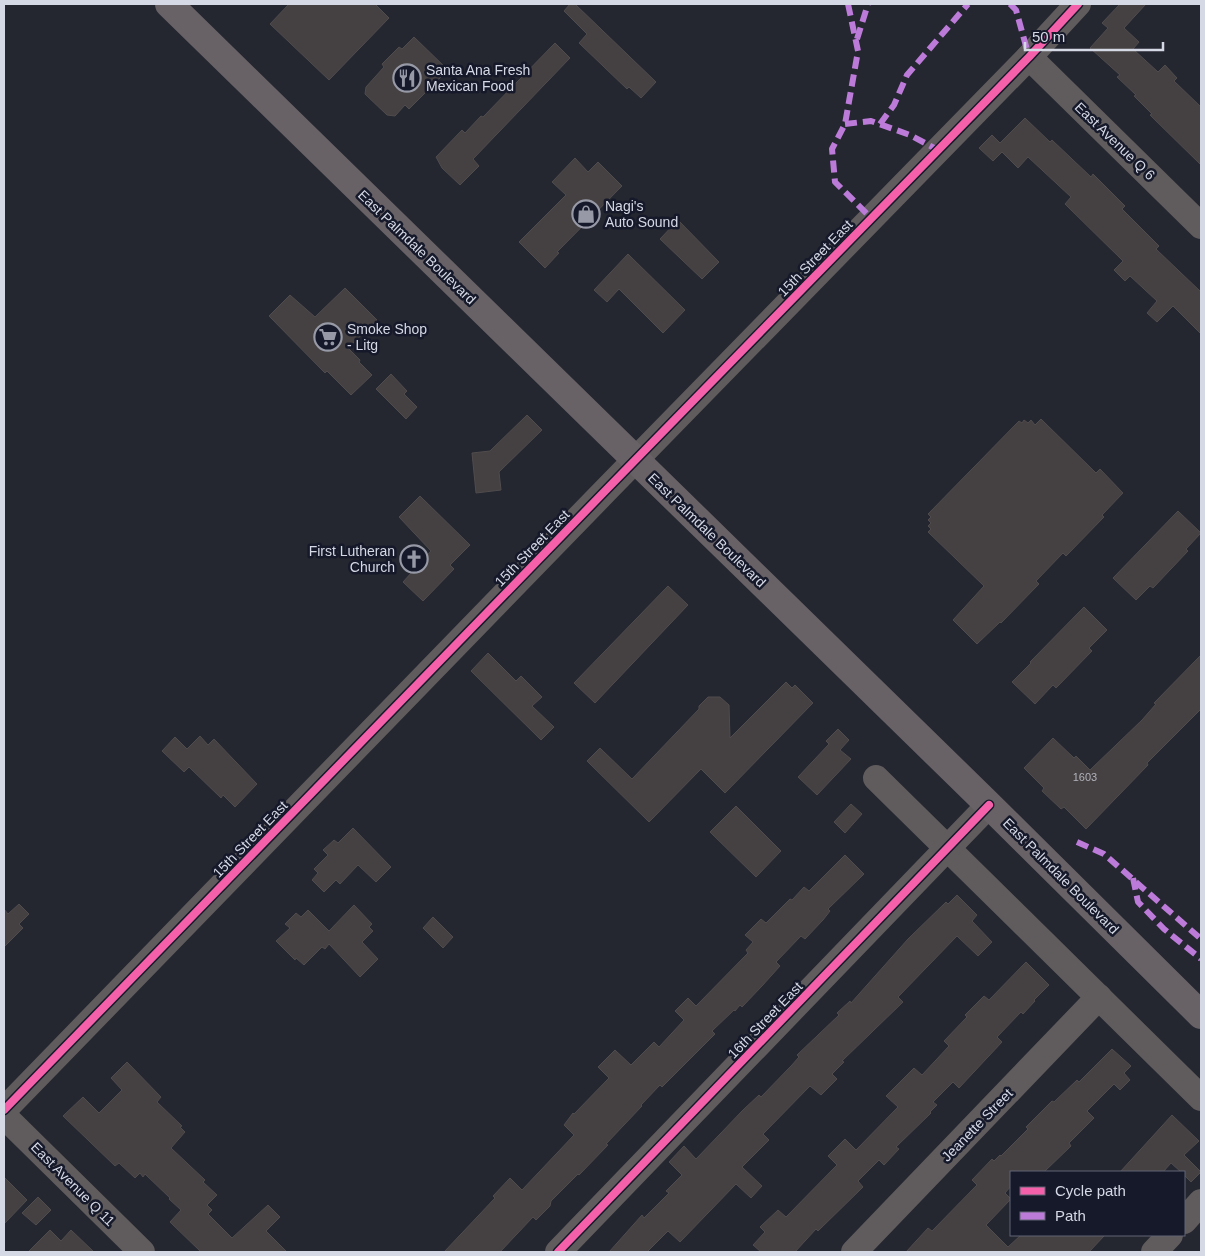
<svg xmlns="http://www.w3.org/2000/svg" width="1205" height="1256" font-family="Arial,sans-serif">
<style>
.building{fill:#454041;stroke:#504c4e}
.lines{fill:none;stroke-linecap:round;stroke-linejoin:round}
.minor{stroke:#605c5d;stroke-width:26}
.highway{stroke:#686267;stroke-width:28}
.quiet{stroke:#bd7bd9;stroke-width:6;stroke-dasharray:12 6;stroke-linecap:butt}
.cycleway-casing{stroke:#15192a;stroke-width:11}
.cycleway{stroke:#f560ab;stroke-width:8}
.labels{text-anchor:middle;stroke-width:5;stroke-linejoin:round;paint-order:stroke}
.number-label{font-size:11px;fill:#b1b2bc}
.poi-label{font-size:14px;fill:#d5d8e5;stroke:#15192a;text-anchor:start}
.street-label{font-size:14px;fill:#d5d8e5;stroke:#15192a}
</style>
<rect width="100%" height="100%" fill="#242630"/>
<g class="building">
<path d="M289,4H375L389,18L329,80L270,24Z"/>
<path d="M570,4H575L656,82L641,98L629,87L627,89L579,43L587,34L564,11Z"/>
<path d="M1120,4H1146L1124,28L1139,42L1133,49L1158,72L1165,65L1177,78L1174,81L1201,107V165L1150,115L1152,114L1134,96L1136,95L1117,77L1120,75L1090,48L1108,28L1102,23Z"/>
<path d="M414,37L448,70L409,109L405,105L395,116L387,115L365,94L366,87L384,67L382,64L399,47L402,49Z"/>
<path d="M555,43L570,58L473,159L479,166L460,185L442,168L436,157L462,130L465,133L481,116L483,117Z"/>
<path d="M1025,118L1050,142L1052,140L1091,177L1093,174L1125,206L1122,209L1159,246L1156,249L1201,292V334L1173,306L1157,322L1147,313L1157,301L1130,276L1125,281L1114,270L1123,261L1065,204L1071,197L1028,157L1018,168L1002,152L993,161L979,148L992,135L1000,143Z"/>
<path d="M575,158L588,172L598,162L622,186L557,252L559,253L545,268L519,242L566,195L552,182Z"/>
<path d="M678,220L719,262L702,279L660,239Z"/>
<path d="M628,254L685,310L663,333L619,289L607,302L594,290Z"/>
<path d="M345,288L377,320L348,348L360,360L359,362L372,375L351,395L327,371L325,373L269,316L290,295L315,317Z"/>
<path d="M391,374L407,391L404,394L417,407L406,419L376,389Z"/>
<path d="M527,415L542,430L499,472L501,490L476,493L472,453L490,451Z"/>
<path d="M1041,419L1096,473L1100,469L1123,493L1102,515L1104,517L1066,556L1063,553L1036,581L1039,584L1001,623L1000,622L977,644L953,620L984,586L928,532L931,529L928,526L931,523L928,520L931,517L928,514L1019,421L1022,423L1024,420L1028,423L1031,420L1035,425Z"/>
<path d="M420,496L470,545L450,565L454,569L423,601L403,582L431,551L399,517Z"/>
<path d="M1178,511L1201,533L1186,549L1188,551L1153,588L1150,586L1136,600L1113,578Z"/>
<path d="M668,586L688,605L595,703L574,683Z"/>
<path d="M1084,607L1107,630L1089,648L1092,651L1056,688L1053,685L1035,704L1012,682L1031,663L1030,662Z"/>
<path d="M488,653L516,681L521,676L542,697L532,706L554,727L541,740L471,671Z"/>
<path d="M1201,655V709L1147,763L1148,765L1086,829L1064,807L1061,809L1042,791L1044,788L1024,768L1053,738L1074,758L1076,756L1090,770L1142,720L1156,704L1154,703Z"/>
<path d="M786,682L792,688L795,685L813,703L725,793L701,769L649,822L587,761L600,748L632,779L699,709V706L708,697H720L729,705L730,738Z"/>
<path d="M838,729L849,740L840,750L851,759L817,795L798,777L829,744L826,741Z"/>
<path d="M200,736L208,745L214,739L257,784L235,807L223,795L221,798L189,767L184,772L162,751L175,737L187,749Z"/>
<path d="M851,804L862,814L845,833L834,822Z"/>
<path d="M736,806L781,851L756,877L710,832Z"/>
<path d="M353,828L391,867L376,882L358,865L340,884L336,880L324,892L312,880L318,873L314,869L328,855L323,850L334,840L338,843Z"/>
<path d="M845,855L864,874L828,909L830,911L823,920L805,939L801,936L776,962L780,966L762,986L742,1007L740,1005L735,1011L734,1010L712,1031L715,1034L662,1087L660,1085L641,1105L642,1106L606,1144L608,1145L579,1175L578,1174L551,1201L550,1206L536,1220L533,1217L500,1252H444L495,1198L493,1196L510,1178L522,1190L574,1135L564,1125L573,1113L574,1114L609,1078L598,1067L615,1050L631,1065L654,1042L659,1047L684,1020L675,1011L688,998L696,1006L748,953L746,950L753,942L745,935L761,919L766,923L790,899L792,900L804,887L809,891Z"/>
<path d="M957,895L977,915L972,921L992,942L978,956L957,936L898,997L903,1002L842,1061L844,1062L832,1074L837,1079L821,1095L810,1086L763,1134L769,1140L742,1167L762,1186L751,1198L736,1184L680,1242L668,1231L647,1252H609L642,1215L644,1218L669,1193L666,1191L682,1175L669,1162L684,1146L696,1159L743,1110L759,1095L761,1097L791,1066L799,1057L797,1055L839,1015L837,1013L850,1001L851,1003L908,939L946,902L948,904Z"/>
<path d="M19,904L29,914L19,924L23,928L4,947V909L8,914Z"/>
<path d="M354,905L372,924L369,927L373,931L362,942L378,959L360,977L329,944L325,949L322,947L304,965L296,958L295,960L276,941L290,928L285,924L296,913L301,917L308,910L329,931Z"/>
<path d="M433,917L453,937L443,948L423,928Z"/>
<path d="M1026,962L1049,985L1034,1000L1035,1001L1023,1014L1021,1012L997,1037L1002,1042L959,1088L953,1082L933,1102L937,1105L930,1112L931,1113L896,1147L899,1149L884,1165L879,1160L858,1181L863,1187L818,1231L816,1229L795,1252H761L753,1245L765,1232L760,1227L778,1210L786,1217L837,1165L828,1156L845,1139L856,1150L898,1107L886,1096L914,1068L922,1075L949,1046L944,1041L967,1017L965,1015L984,996L989,1000Z"/>
<path d="M1112,1049L1131,1066L1124,1073L1130,1080L1120,1090L1114,1084L1087,1111L1094,1118L1069,1143L1071,1146L1044,1172H1011V1186L1005,1193L1011,1199L986,1225L1008,1247L1021,1235H1105L1089,1252H906L928,1228L932,1231L977,1185L972,1180L992,1159L994,1161L1000,1155L1001,1156L1028,1129L1026,1127L1052,1101L1054,1102L1077,1080L1079,1082Z"/>
<path d="M127,1062L161,1097L157,1102L182,1126L180,1127L185,1132L171,1148L205,1180L203,1182L217,1195L207,1205L212,1210L208,1214L232,1238L268,1205L280,1217L266,1231L287,1252H201L170,1222L181,1210L169,1199L170,1198L145,1174L143,1177L140,1173L135,1178L119,1163L115,1166L63,1116L83,1097L99,1113L122,1090L111,1078Z"/>
<path d="M1172,1115L1199,1141L1184,1155L1201,1172L1191,1182L1184,1175V1172H1181L1171,1163L1163,1172H1120Z"/>
<path d="M4,1177L27,1200L4,1224Z"/>
<path d="M38,1197L51,1210L36,1225L22,1213Z"/>
<path d="M50,1230L61,1241L71,1230L94,1252H28Z"/>
</g>
<g class="lines">
<g class="minor">
<path d="M1029,57L1201,226"/>
<path d="M876,778L1201,1098"/>
<path d="M4,1110L606,490L1029,57L1078,4"/>
<path d="M4,1116L142,1252"/>
<path d="M1184,1221L1201,1202"/>
<path d="M558,1252L989,805"/>
<path d="M854,1252L1099,997"/>
<path d="M1154,1252L1170,1235"/>
</g>
<path class="highway" d="M169,4L989,805L1201,1015"/>
<g class="quiet">
<path d="M848,4L858,51L845,124L832,149L835,182L871,218"/>
<path d="M1010,4L1016,10L1029,57"/>
<path d="M857,39L868,4"/>
<path d="M845,124L871,121L910,135L938,150"/>
<path d="M880,124L894,105L907,75L968,4"/>
<path d="M1077,842L1104,854L1201,939"/>
<path d="M1133,878L1138,902L1164,929L1201,959"/>
</g>
<g class="cycleway-casing">
<g id="cycleway">
<path d="M4,1110L606,490L1029,57L1078,4"/>
<path d="M558,1252L989,805"/>
</g>
</g>
<use href="#cycleway" class="cycleway"/>
</g>
<defs>
<g id="restaurant-ring" transform="scale(1.4375)"><circle r="9.5" fill="#15192a" stroke="#979aa6" stroke-width="1.5"/><path d="M-5-6h1v4h1v-4h1v4h1v-4h1v5L-1.5 .5V6h-2V.5L-5-1ZM5-6V6H3V1.5H1.5Q1.5-4 5-6Z" fill="#979aa6"/></g>
<g id="shop-ring" transform="scale(1.4375)"><circle r="9.5" fill="#15192a" stroke="#979aa6" stroke-width="1.5"/><path d="M-5-2.5h2.3a2.7 3.5 0 0 1 5.4 0H5L5.5 6h-11ZM-1.5-2.5h3a1.5 2.3 0 0 0-3 0Z" fill="#979aa6"/></g>
<g id="supermarket-ring" transform="scale(1.4375)"><circle r="9.5" fill="#15192a" stroke="#979aa6" stroke-width="1.5"/><path d="M-6-5.5h2.5l.6 2H6L4.5 2H-2.5L-4.4-4H-6ZM-1.5 3.2a1.3 1.3 0 1 0 .1 0ZM3 3.2a1.3 1.3 0 1 0 .1 0Z" fill="#979aa6"/></g>
<g id="church-ring" transform="scale(1.4375)"><circle r="9.5" fill="#15192a" stroke="#979aa6" stroke-width="1.5"/><path d="M-1.2-6h2.4v3.5h3.3v2.4h-3.3V6h-2.4V-.1h-3.3v-2.4h3.3Z" fill="#979aa6"/></g>
</defs>
<g fill-rule="evenodd">
<use href="#restaurant-ring" x="407" y="78"/>
<use href="#shop-ring" x="586" y="214"/>
<use href="#supermarket-ring" x="328" y="337"/>
<use href="#church-ring" x="414" y="559"/>
</g>
<g class="labels">
<g class="number-label">
<text x="1085" y="781">1603</text>
</g>
<g class="poi-label">
<text x="426" y="75">Santa Ana Fresh<tspan x="426" dy="16">Mexican Food</tspan></text>
<text x="605" y="211">Nagi's<tspan x="605" dy="16">Auto Sound</tspan></text>
<text x="347" y="334">Smoke Shop<tspan x="347" dy="16">- Litg</tspan></text>
<text x="395" y="556" text-anchor="end">First Lutheran<tspan x="395" dy="16">Church</tspan></text>
</g>
<g class="street-label">
<text transform="translate(1115 141) rotate(44)" y="5">East Avenue Q 6</text>
<text transform="translate(417 247) rotate(44)" y="5">East Palmdale Boulevard</text>
<text transform="translate(815 258) rotate(-46)" y="5">15th Street East</text>
<text transform="translate(707 530) rotate(44)" y="5">East Palmdale Boulevard</text>
<text transform="translate(532 548) rotate(-46)" y="5">15th Street East</text>
<text transform="translate(250 839) rotate(-46)" y="5">15th Street East</text>
<text transform="translate(1061 876) rotate(45)" y="5">East Palmdale Boulevard</text>
<text transform="translate(765 1020) rotate(-46)" y="5">16th Street East</text>
<text transform="translate(977 1125) rotate(-46)" y="5">Jeanette Street</text>
<text transform="translate(73 1184) rotate(45)" y="5">East Avenue Q 11</text>
</g>
</g>
<rect width="1205" height="1256" fill="none" stroke="#d5d8e5" stroke-width="10"/>
<rect x="1010" y="1171" width="175" height="65" fill="#15192a" stroke="#626575"/>
<rect x="1020" y="1187" width="25" height="8" fill="#f560ab" stroke="#626575"/>
<text x="1055" y="1196" font-size="15" fill="#d5d8e5">Cycle path</text>
<rect x="1020" y="1212" width="25" height="8" fill="#bd7bd9" stroke="#626575"/>
<text x="1055" y="1221" font-size="15" fill="#d5d8e5">Path</text>
<path d="M1025 42v8h138v-8" fill="none" stroke="#d5d8e5" stroke-width="2.5"/>
<text x="1032" y="42" font-size="15" fill="#d5d8e5" stroke="#15192a" stroke-width="4" paint-order="stroke">50 m</text>
</svg>
